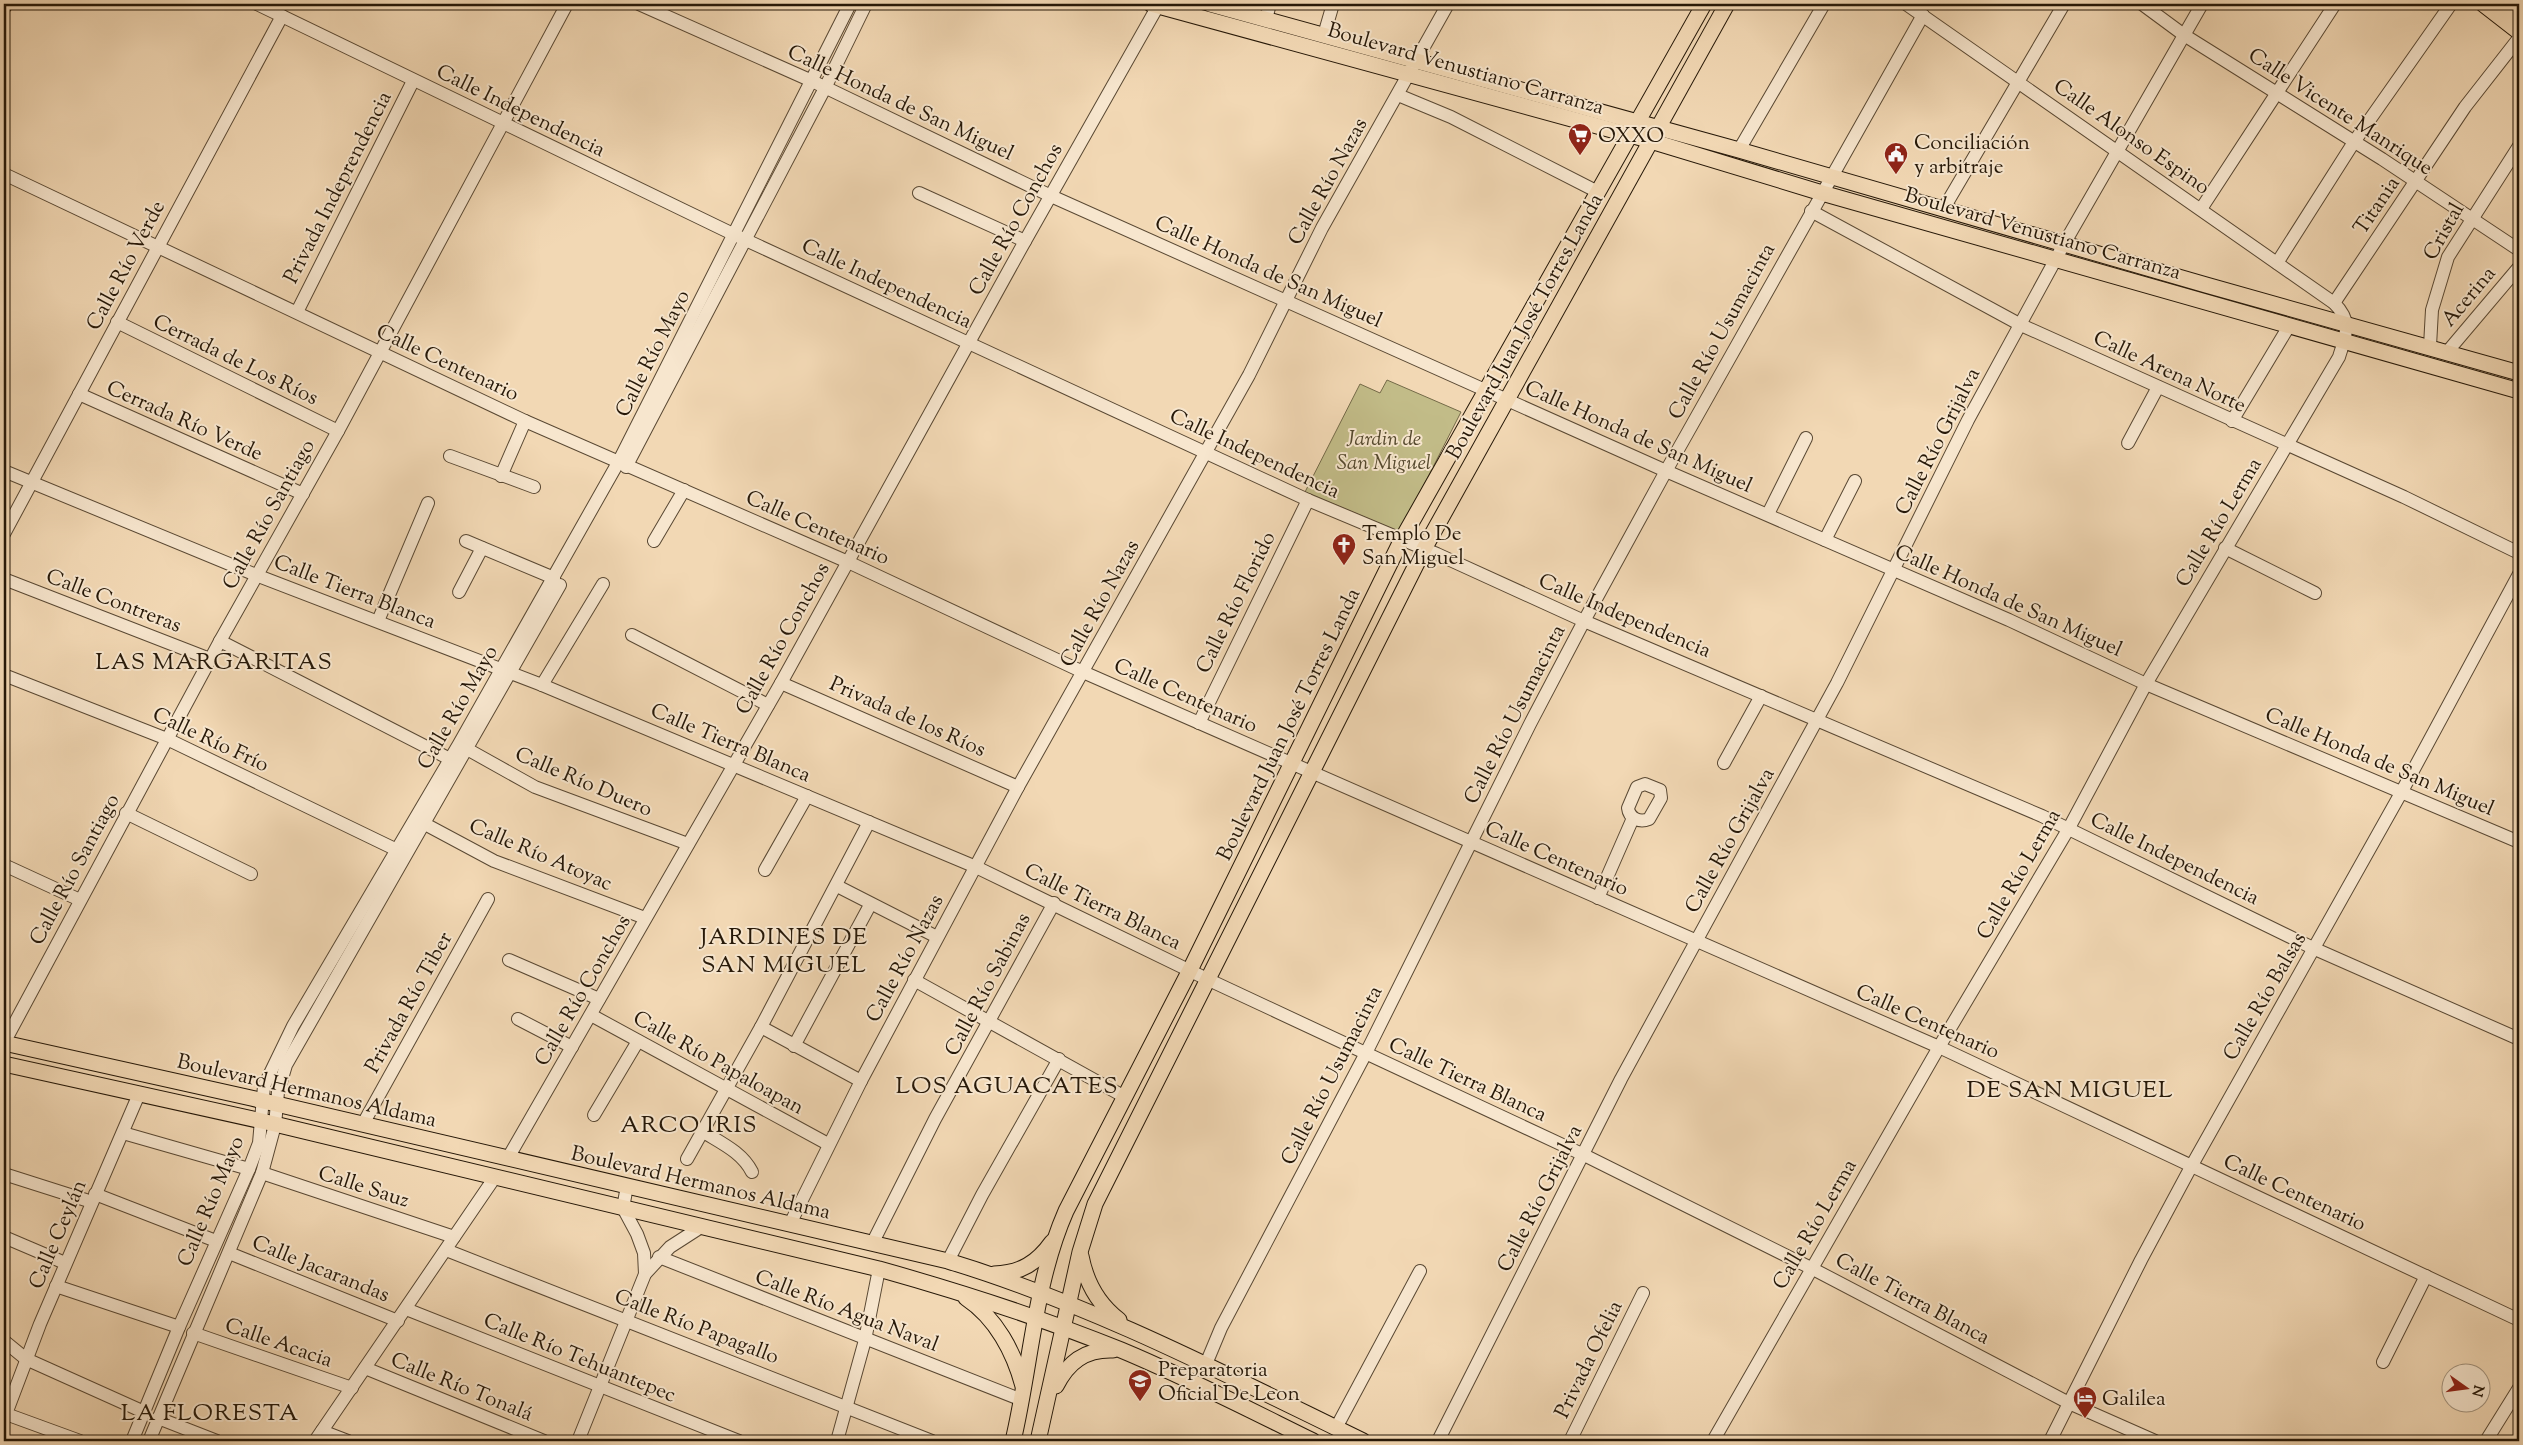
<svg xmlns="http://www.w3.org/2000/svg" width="2523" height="1445" font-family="'Sorts Mill Goudy',serif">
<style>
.green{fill:#c2bc88;stroke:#746a48}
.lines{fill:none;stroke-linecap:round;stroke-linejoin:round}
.minor-casing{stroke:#594833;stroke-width:14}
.major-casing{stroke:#261808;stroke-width:17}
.minor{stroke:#f7e6ce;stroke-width:12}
.major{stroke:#f2d8b4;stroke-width:15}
.labels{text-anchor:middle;stroke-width:4;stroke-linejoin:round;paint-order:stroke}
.street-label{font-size:21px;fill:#261808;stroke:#f7e6ce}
.poi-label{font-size:21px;fill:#261808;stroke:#f7e6ce;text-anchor:start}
.park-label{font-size:21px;font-style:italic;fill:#55492e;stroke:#f7e6ce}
.quarter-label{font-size:24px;letter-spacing:1px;fill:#261808;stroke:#f7e6ce}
</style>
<rect width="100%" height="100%" fill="#f2d8b4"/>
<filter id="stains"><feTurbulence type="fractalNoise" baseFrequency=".004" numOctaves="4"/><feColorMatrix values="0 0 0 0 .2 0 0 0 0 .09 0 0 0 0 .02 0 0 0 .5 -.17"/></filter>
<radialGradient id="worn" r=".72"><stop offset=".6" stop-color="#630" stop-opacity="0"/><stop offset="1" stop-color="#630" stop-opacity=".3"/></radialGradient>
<path class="green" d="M1387,380L1461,412L1400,532L1305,492L1360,384L1380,393Z"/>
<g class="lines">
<g class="minor-casing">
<g id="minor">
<path d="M257,4L735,235L1308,500L1437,554L1584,621L2042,816L2315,949L2519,1039"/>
<path d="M639,4L812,81L1051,196L1666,471L2009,620L2146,684L2519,842"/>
<path d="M2142,4L2184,35L2382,159L2519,250"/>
<path d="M1266,19L1270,4"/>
<path d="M1324,35L1333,4"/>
<path d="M1398,95L1451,117L1598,192"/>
<path d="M1739,150L1824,4"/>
<path d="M4,174L525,421L848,562L1083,672L1939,1047L2519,1320"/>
<path d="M919,193L1025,241"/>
<path d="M1944,208L2064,4"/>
<path d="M2201,209L2335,4"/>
<path d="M1811,211L2021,325L2404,497L2519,553"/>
<path d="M2277,263L2354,142L2451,4"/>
<path d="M2334,303L2465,107L2519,38"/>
<path d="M297,312L413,81"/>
<path d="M117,322L338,431"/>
<path d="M2430,346L2432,310L2448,257L2519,146"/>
<path d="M2448,351L2519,267"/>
<path d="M79,394L303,494"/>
<path d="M2232,421L2289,326"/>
<path d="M2128,443L2158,387"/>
<path d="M450,456L534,487"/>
<path d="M626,467L825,88L866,4"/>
<path d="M4,471L256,575L542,685L976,867L1209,980L1584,1155L1811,1268L2069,1403L2155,1441"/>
<path d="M501,476L525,421"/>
<path d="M1768,514L1806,438"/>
<path d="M4,534L282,16"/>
<path d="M1825,540L1855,481"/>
<path d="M466,541L554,578"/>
<path d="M654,541L684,490"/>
<path d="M2225,548L2315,593"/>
<path d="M4,579L210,659"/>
<path d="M459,592L482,548"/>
<path d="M378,621L428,503"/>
<path d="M632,635L768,705"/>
<path d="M220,641L450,759"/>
<path d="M4,675L167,739L397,850"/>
<path d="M781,683L1018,787"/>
<path d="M542,685L603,584"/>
<path d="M1199,723L1308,500"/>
<path d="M467,749L535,787L688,844"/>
<path d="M1724,763L1761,696"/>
<path d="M1645,784L1660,790L1661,798L1649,819C1639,823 1629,818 1628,808L1637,787Z"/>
<path d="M126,813L251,874"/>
<path d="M423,823L494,861L645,918"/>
<path d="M4,865L80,900"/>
<path d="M765,870L807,796"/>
<path d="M837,886L937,937"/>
<path d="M1598,898L1633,818"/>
<path d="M509,960L599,999"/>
<path d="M914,980L1125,1097"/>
<path d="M591,1015L828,1144"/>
<path d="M518,1019L572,1047"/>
<path d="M761,1027L861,1081"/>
<path d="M4,1043L220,641L338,431L567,4"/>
<path d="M794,1046L870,905"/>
<path d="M594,1115L638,1041"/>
<path d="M363,1124L488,899"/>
<path d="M702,1131C721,1143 742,1152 752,1172"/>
<path d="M123,1133L249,1169"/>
<path d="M508,1158L781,683L1025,241L1159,4"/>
<path d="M687,1159L761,1027L869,822"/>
<path d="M262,1173L454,1237"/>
<path d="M4,1174L92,1202"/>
<path d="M627,1186L623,1208L637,1234L644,1253L645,1274"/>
<path d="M95,1194L216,1241"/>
<path d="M790,1224L861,1081L1018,787L1249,375L1322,228L1448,4"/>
<path d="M4,1237L65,1263"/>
<path d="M872,1244L935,1119L1054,903"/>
<path d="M446,1250L932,1441"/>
<path d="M229,1253L398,1321"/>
<path d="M659,1257L1022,1400"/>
<path d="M948,1261L982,1195L1059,1059"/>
<path d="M56,1286L179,1327"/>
<path d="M406,1309L739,1441"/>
<path d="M193,1333L352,1388"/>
<path d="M4,1341L26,1359L144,1412"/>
<path d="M2383,1362L2426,1276"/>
<path d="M1206,1364L1221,1328L1366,1053L1530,724L1584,621L1666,471L1923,15"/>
<path d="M365,1368L544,1441"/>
<path d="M6,1414L80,1441"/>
<path d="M158,1418L217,1441"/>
<path d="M4,1419L40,1324L139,1094"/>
<path d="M1336,1428L1420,1271"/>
<path d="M322,1431L348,1441"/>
<path d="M132,1441L179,1327L249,1169L259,1143L264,1086L293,1026L459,744L619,461L850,4"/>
<path d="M149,1441L262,1173L275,1125L278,1092L286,1065L560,585"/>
<path d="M315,1441L495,1177"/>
<path d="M578,1441L645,1274L670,1247L701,1227"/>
<path d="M837,1441L865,1340L879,1269"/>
<path d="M1438,1441L1621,1079L1837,683L1968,420L2064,244L2202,4"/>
<path d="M1570,1441L1643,1293"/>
<path d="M1713,1441L1939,1047L2069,828L2146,684L2339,357C2346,334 2353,322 2334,303L1906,4"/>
<path d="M2050,1441L2141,1260L2192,1165L2401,793L2519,574"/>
<path d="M2486,1441L2519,1388"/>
</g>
</g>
<g class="major-casing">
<g id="major">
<path d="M1151,4L1641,138L1822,193L2519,391"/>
<path d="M1210,4L1739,150L2206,285L2519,373"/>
<path d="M2483,4L2519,32"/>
<path d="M2506,4L2519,14"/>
<path d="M4,6L5,4"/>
<path d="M4,1043L251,1098L948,1261C1093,1305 1227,1375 1363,1441"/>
<path d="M4,1064L262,1121L879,1269C961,1292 1042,1318 1121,1350C1186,1377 1250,1410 1313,1441"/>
<path d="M1081,1256C1086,1282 1098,1304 1119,1320"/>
<path d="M994,1274C1021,1273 1037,1263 1052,1242"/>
<path d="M966,1298C996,1318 1014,1352 1023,1386"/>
<path d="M1056,1386C1068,1362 1085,1349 1113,1350"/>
<path d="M1013,1441C1031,1365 1034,1284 1066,1211L1190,970L1401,541L1704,4"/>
<path d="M1038,1441L1080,1252L1095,1204L1424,549L1727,4"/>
</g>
</g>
<use href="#minor" class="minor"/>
<use href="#major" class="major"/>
</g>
<defs>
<g id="supermarket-pin" transform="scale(1.25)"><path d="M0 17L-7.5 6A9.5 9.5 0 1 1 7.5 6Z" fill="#8f2418" stroke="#f7e6ce"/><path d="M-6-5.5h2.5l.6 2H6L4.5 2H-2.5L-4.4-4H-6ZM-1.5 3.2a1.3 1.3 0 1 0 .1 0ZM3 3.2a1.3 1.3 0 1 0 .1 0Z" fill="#fff"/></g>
<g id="civic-pin" transform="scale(1.25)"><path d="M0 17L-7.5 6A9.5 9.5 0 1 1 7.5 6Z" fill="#8f2418" stroke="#f7e6ce"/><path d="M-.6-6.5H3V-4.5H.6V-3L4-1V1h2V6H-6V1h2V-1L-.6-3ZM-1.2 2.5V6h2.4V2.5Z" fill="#fff"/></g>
<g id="church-pin" transform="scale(1.25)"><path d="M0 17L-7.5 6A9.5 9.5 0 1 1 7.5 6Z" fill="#8f2418" stroke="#f7e6ce"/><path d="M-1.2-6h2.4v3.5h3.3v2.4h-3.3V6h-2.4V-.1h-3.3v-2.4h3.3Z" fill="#fff"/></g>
<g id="university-pin" transform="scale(1.25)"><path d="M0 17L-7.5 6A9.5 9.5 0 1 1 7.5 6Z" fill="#8f2418" stroke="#f7e6ce"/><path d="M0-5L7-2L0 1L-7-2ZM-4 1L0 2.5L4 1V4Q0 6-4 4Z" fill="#fff"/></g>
<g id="hotel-pin" transform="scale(1.25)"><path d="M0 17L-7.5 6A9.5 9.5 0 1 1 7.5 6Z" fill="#8f2418" stroke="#f7e6ce"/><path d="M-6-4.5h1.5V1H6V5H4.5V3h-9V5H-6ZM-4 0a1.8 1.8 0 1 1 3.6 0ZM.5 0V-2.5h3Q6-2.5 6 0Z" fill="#fff"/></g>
</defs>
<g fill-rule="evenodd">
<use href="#supermarket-pin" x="1580" y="135"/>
<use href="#civic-pin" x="1896" y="154"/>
<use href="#church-pin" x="1344" y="545"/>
<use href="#university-pin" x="1140" y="1381"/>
<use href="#hotel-pin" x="2085" y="1398"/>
</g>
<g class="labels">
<g class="street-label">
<text transform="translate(1466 68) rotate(16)" y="7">Boulevard Venustiano Carranza</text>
<text transform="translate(901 102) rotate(25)" y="7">Calle Honda de San Miguel</text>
<text transform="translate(521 110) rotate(26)" y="7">Calle Independencia</text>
<text transform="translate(2341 111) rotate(33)" y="7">Calle Vicente Manrique</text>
<text transform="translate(2132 136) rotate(35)" y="7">Calle Alonso Espino</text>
<text transform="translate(1327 181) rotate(-61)" y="7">Calle Río Nazas</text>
<text transform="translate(337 187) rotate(-63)" y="7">Privada Indeprendencia</text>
<text transform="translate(2376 205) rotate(-56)" y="7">Titania</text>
<text transform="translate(1015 219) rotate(-61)" y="7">Calle Río Conchos</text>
<text transform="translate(2443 231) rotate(-61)" y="7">Cristal</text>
<text transform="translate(2043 233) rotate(16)" y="7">Boulevard Venustiano Carranza</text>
<text transform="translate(125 265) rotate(-62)" y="7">Calle Río Verde</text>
<text transform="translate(1269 271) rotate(24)" y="7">Calle Honda de San Miguel</text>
<text transform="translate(887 283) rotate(25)" y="7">Calle Independencia</text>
<text transform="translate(2468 296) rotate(-50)" y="7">Acerina</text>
<text transform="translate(1524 326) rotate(-61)" y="7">Boulevard Juan José Torres Landa</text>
<text transform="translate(1721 331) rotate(-61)" y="7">Calle Río Usumacinta</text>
<text transform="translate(652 353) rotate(-63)" y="7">Calle Río Mayo</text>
<text transform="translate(236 359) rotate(26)" y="7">Cerrada de Los Ríos</text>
<text transform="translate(448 362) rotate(25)" y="7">Calle Centenario</text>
<text transform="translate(2170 371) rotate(25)" y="7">Calle Arena Norte</text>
<text transform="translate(185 420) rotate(24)" y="7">Cerrada Río Verde</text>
<text transform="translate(1639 436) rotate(24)" y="7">Calle Honda de San Miguel</text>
<text transform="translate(1937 441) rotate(-63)" y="7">Calle Río Grijalva</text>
<text transform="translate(1255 453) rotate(25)" y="7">Calle Independencia</text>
<text transform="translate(268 514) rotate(-61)" y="7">Calle Río Santiago</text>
<text transform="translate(2218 522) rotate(-59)" y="7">Calle Río Lerma</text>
<text transform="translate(818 527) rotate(24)" y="7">Calle Centenario</text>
<text transform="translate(355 591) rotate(21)" y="7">Calle Tierra Blanca</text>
<text transform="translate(114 600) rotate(21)" y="7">Calle Contreras</text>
<text transform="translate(2009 600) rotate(24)" y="7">Calle Honda de San Miguel</text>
<text transform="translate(1235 602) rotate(-64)" y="7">Calle Río Florido</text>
<text transform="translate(1099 603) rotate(-61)" y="7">Calle Río Nazas</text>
<text transform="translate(1625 615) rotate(23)" y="7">Calle Independencia</text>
<text transform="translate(782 638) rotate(-61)" y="7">Calle Río Conchos</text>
<text transform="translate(1186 695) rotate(24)" y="7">Calle Centenario</text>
<text transform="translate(457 707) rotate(-60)" y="7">Calle Río Mayo</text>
<text transform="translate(1514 714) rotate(-63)" y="7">Calle Río Usumacinta</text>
<text transform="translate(908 716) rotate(24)" y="7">Privada de los Ríos</text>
<text transform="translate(1288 724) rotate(-64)" y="7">Boulevard Juan José Torres Landa</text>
<text transform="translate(211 739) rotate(25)" y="7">Calle Río Frío</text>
<text transform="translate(731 742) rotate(23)" y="7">Calle Tierra Blanca</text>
<text transform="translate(2380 761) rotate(23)" y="7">Calle Honda de San Miguel</text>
<text transform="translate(584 781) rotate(23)" y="7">Calle Río Duero</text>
<text transform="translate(1729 840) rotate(-61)" y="7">Calle Río Grijalva</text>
<text transform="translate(541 854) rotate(23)" y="7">Calle Río Atoyac</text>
<text transform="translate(1557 858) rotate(24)" y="7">Calle Centenario</text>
<text transform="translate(2175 858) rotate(26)" y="7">Calle Independencia</text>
<text transform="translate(74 869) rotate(-62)" y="7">Calle Río Santiago</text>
<text transform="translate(2018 874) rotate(-60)" y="7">Calle Río Lerma</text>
<text transform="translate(1103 906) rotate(26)" y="7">Calle Tierra Blanca</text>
<text transform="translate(904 958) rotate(-62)" y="7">Calle Río Nazas</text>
<text transform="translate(987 984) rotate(-62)" y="7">Calle Río Sabinas</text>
<text transform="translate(582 990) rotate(-60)" y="7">Calle Río Conchos</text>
<text transform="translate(2264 996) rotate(-60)" y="7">Calle Río Balsas</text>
<text transform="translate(408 1002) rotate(-61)" y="7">Privada Río Tiber</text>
<text transform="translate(1928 1021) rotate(24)" y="7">Calle Centenario</text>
<text transform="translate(719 1062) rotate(29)" y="7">Calle Río Papaloapan</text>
<text transform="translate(1331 1075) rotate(-63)" y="7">Calle Río Usumacinta</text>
<text transform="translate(1468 1079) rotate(25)" y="7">Calle Tierra Blanca</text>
<text transform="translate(307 1090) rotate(13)" y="7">Boulevard Hermanos Aldama</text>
<text transform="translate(701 1182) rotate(13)" y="7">Boulevard Hermanos Aldama</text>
<text transform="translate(364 1186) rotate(18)" y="7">Calle Sauz</text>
<text transform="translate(2295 1192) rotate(25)" y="7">Calle Centenario</text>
<text transform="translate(1539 1198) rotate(-63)" y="7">Calle Río Grijalva</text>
<text transform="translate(210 1201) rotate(-67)" y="7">Calle Río Mayo</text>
<text transform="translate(1814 1224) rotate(-60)" y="7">Calle Río Lerma</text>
<text transform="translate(57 1234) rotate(-67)" y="7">Calle Ceylán</text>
<text transform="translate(321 1268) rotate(22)" y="7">Calle Jacarandas</text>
<text transform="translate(1913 1298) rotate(28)" y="7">Calle Tierra Blanca</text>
<text transform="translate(847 1310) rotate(21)" y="7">Calle Río Agua Naval</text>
<text transform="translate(697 1326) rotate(21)" y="7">Calle Río Papagallo</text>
<text transform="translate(279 1342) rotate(19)" y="7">Calle Acacia</text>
<text transform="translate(580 1357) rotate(22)" y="7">Calle Río Tehuantepec</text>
<text transform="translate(1588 1359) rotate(-64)" y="7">Privada Ofelia</text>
<text transform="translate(462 1386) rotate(22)" y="7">Calle Río Tonalá</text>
</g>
<g class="poi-label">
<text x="1598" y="142">OXXO</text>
<text x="1914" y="149">Conciliación<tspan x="1914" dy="24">y arbitraje</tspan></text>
<text x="1362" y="540">Templo De<tspan x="1362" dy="24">San Miguel</tspan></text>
<text x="1158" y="1376">Preparatoria<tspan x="1158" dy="24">Oficial De Leon</tspan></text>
<text x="2102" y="1405">Galilea</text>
</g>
<g class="park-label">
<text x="1384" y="445">Jardin de<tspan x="1384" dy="24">San Miguel</tspan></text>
</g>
<g class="quarter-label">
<text x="214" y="669">LAS MARGARITAS</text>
<text x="784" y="944">JARDINES DE<tspan x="784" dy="28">SAN MIGUEL</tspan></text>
<text x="1007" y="1093">LOS AGUACATES</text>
<text x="2070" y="1097">DE SAN MIGUEL</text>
<text x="689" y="1132">ARCO IRIS</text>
<text x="210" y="1420">LA FLORESTA</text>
</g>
</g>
<rect width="2523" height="1445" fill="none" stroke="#f2d8b4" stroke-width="20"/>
<rect x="5" y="5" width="2513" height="1435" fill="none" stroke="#261808" stroke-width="2.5"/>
<rect x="10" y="10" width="2503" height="1425" fill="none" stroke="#261808"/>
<g transform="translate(2466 1388) rotate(104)"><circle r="24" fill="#f7e6ce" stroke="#a3947f"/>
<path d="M0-4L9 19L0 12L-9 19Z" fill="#8f2418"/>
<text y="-8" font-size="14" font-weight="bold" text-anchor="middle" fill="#261808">N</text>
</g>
<rect width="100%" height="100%" filter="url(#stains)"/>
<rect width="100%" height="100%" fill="url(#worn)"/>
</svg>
